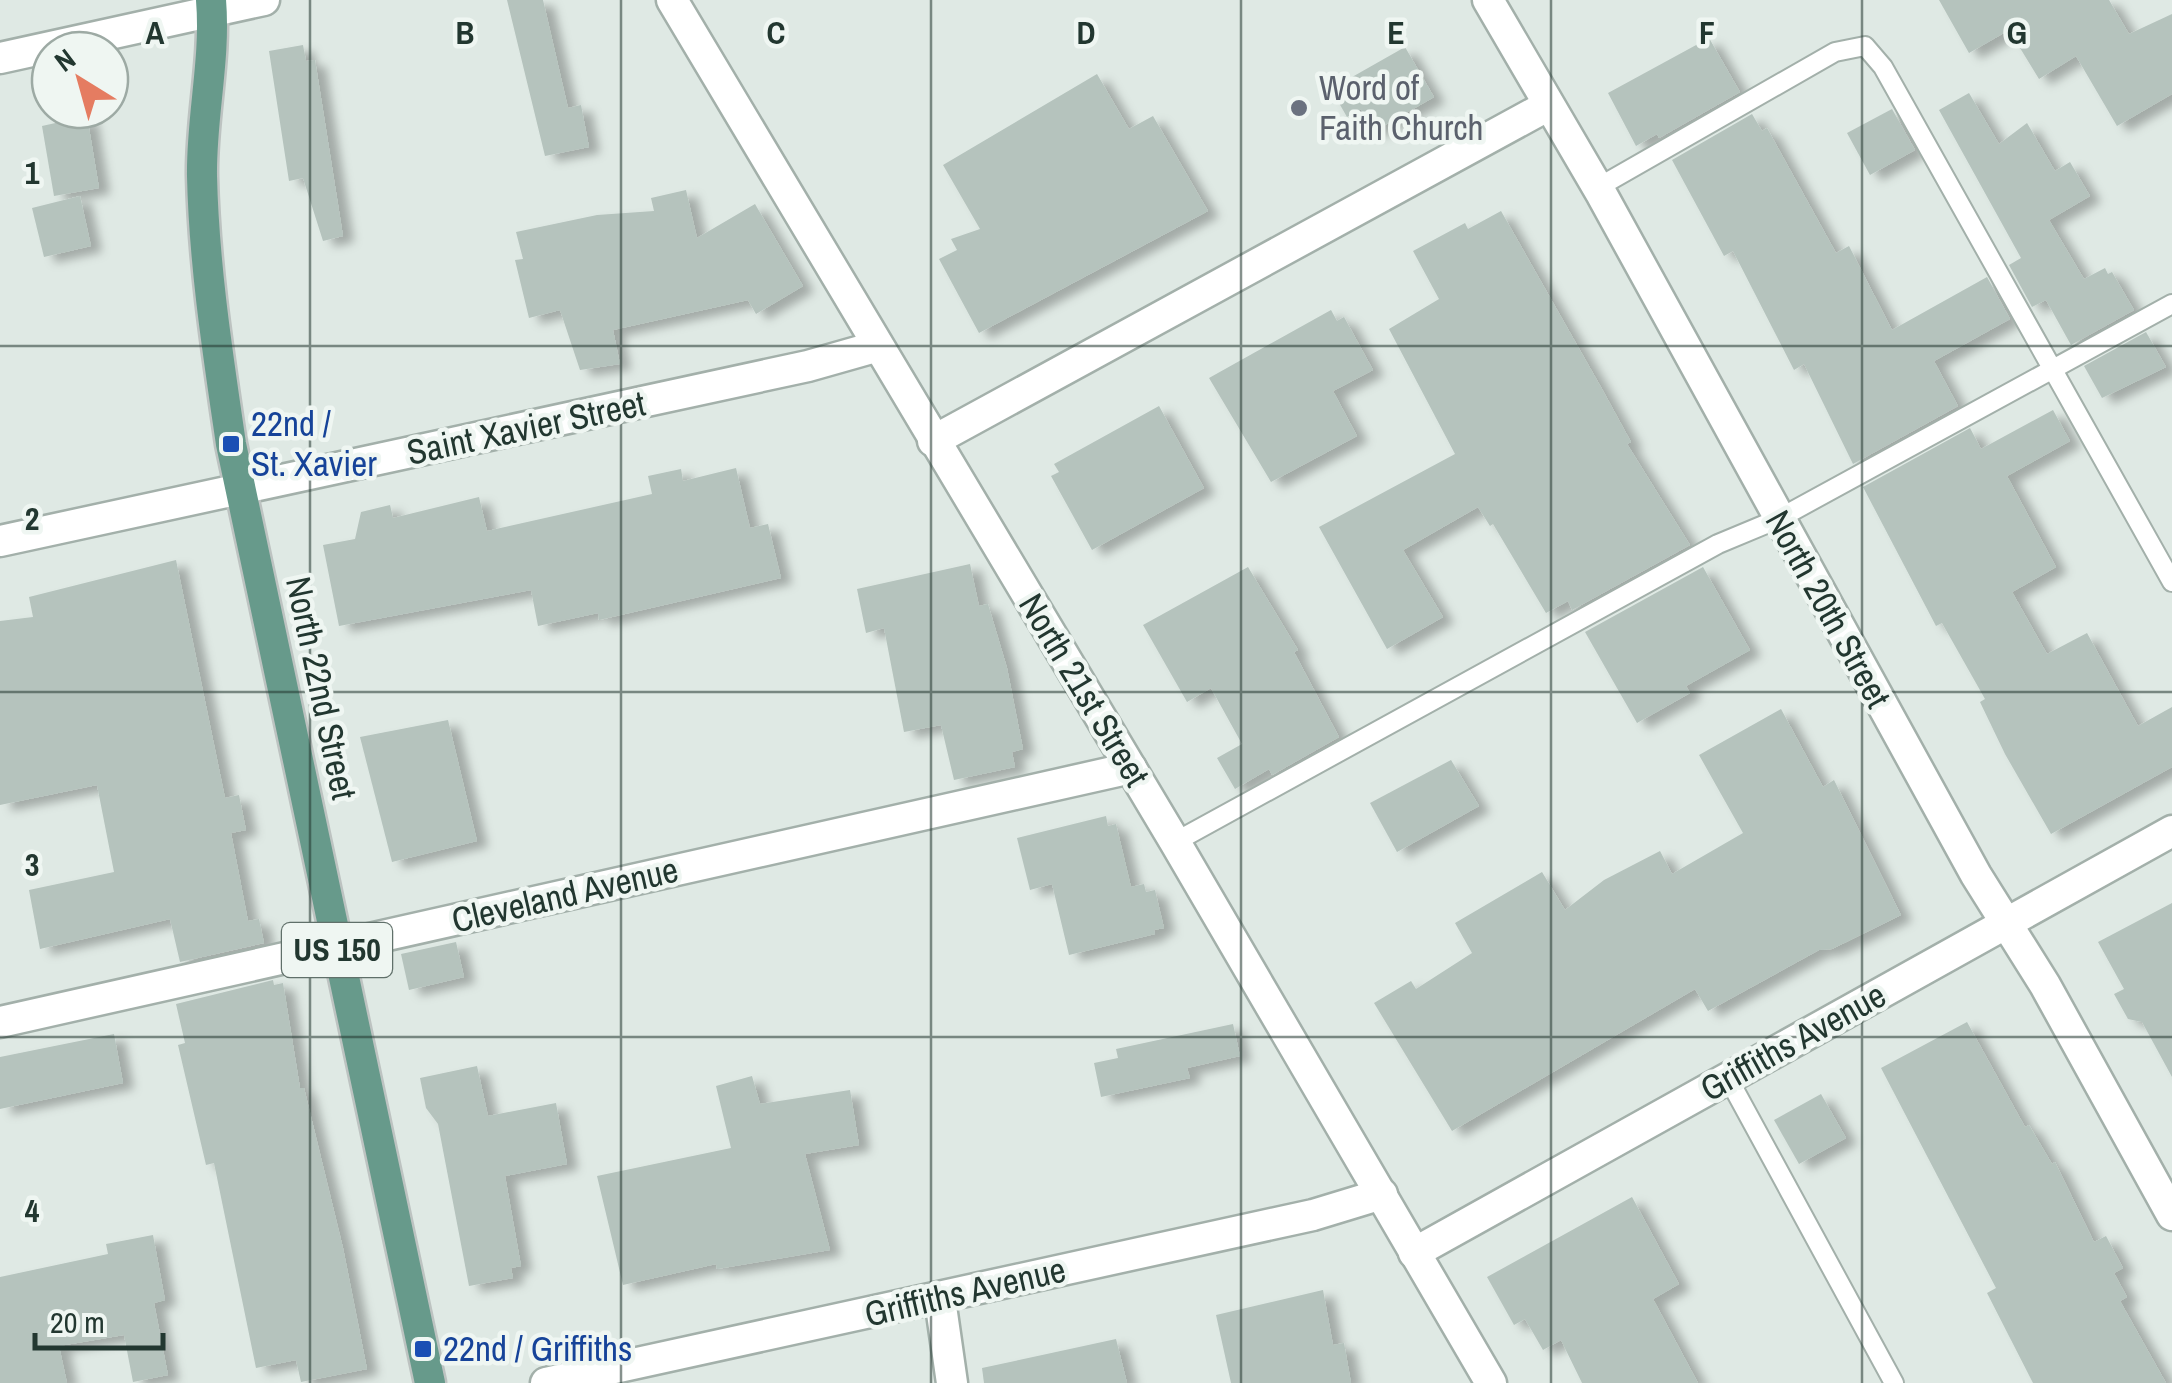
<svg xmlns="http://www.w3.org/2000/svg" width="2172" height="1383" font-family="'Archivo Narrow',sans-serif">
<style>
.building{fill:#b5c3bd;filter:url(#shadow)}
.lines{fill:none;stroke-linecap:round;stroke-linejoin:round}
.service-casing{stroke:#a3b0aa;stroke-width:22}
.minor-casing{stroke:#a3b0aa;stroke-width:35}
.primary-casing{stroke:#bdc3c1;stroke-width:35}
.service{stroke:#fff;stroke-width:18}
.minor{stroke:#fff;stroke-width:30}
.primary{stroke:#679a8b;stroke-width:30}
.grid{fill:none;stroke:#223730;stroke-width:2.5;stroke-opacity:0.55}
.worship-dot{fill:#6b7280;stroke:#eff6f2;stroke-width:4}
.transit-dot{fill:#1a4fb4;stroke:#eff6f2;stroke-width:4}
.labels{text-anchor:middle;stroke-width:9;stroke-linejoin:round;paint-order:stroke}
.shield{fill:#eff6f2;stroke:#60706a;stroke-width:2.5}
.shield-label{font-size:32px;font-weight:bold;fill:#223730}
.worship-label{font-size:35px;fill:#5b616d;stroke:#eff6f2;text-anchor:start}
.transit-label{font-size:35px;fill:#164399;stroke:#eff6f2;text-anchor:start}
.street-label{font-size:35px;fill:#223730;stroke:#eff6f2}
.grid-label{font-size:32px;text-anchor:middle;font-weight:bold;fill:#223730;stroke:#eff6f2;stroke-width:9;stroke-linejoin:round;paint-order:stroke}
</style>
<defs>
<filter id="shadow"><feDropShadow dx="11" dy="6" stdDeviation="5" flood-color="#0004"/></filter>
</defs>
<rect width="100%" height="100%" fill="#dfe9e4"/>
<g class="building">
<path d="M507,0H543L568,108L581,105L589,147L545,156Z"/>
<path d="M1939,0H2109L2129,34L2172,14V94L2117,126L2076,56L2039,79L2009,30L1969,53Z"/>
<path d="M1709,38L1740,92L1659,138L1657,134L1636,146L1608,93Z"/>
<path d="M303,45L306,61L315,60L343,236L323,241L303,178L289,181L269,51Z"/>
<path d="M1405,47L1434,97L1373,132L1361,109L1347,117L1331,89Z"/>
<path d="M1097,74L1129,129L1153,116L1208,211L979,333L939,259L957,250L951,239L980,229L943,165Z"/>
<path d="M1969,93L1999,144L2027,123L2055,171L2070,162L2090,196L2049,220L2084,279L2105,268L2108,274L2112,272L2134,310L2071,345L2046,300L2032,307L2009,265L2021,258L1939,110Z"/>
<path d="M1892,109L1915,150L1870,175L1847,133Z"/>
<path d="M1752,114L1762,131L1767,128L1836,253L1849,246L1892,330L1987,277L2010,319L1934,361L1958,406L1853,464L1804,364L1794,370L1733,251L1724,256L1672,160Z"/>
<path d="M87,116L99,188L54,196L42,126Z"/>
<path d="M686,190L697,238L755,204L803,286L756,314L748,300L613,330L620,364L580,370L560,310L529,318L515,260L523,259L516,232L597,215L654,211L651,198Z"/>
<path d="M80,196L91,246L44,257L32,208Z"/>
<path d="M1501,211L1602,389L1631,442L1627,444L1690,545L1572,610L1568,601L1546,613L1493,524L1490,526L1478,507L1403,550L1443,617L1387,649L1319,527L1455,454L1389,329L1439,299L1413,251L1465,223L1468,229Z"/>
<path d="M1331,310L1337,321L1344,317L1373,370L1333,391L1357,436L1271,482L1209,378Z"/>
<path d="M2146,332L2166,367L2102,398L2084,366Z"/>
<path d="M1159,406L1204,488L1092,550L1051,476L1059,472L1054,464Z"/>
<path d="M2053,410L2070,441L2007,476L2056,567L2012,592L2047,654L2087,633L2138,726L2172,707V767L2051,834L2005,754L1980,702L1985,699L1942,623L1936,626L1863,487L1970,428L1981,449Z"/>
<path d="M736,468L750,528L768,524L781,578L599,620L598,613L538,626L531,590L339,626L323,545L355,539L361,512L390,505L393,518L479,497L487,531L652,494L648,476L681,469L683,481Z"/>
<path d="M176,560L225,798L239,795L246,830L231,833L248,921L259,919L264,943L180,962L170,919L40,949L29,890L114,872L97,785L0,805V621L33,617L29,597Z"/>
<path d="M970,564L979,606L988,604L1007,668L1023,749L1012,752L1015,767L954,780L941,725L904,732L884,628L866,633L857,589Z"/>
<path d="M1248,567L1298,650L1294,652L1339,737L1272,775L1269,769L1235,789L1217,758L1242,744L1211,688L1187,702L1143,625Z"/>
<path d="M1703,567L1750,650L1686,686L1690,693L1637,723L1585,632Z"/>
<path d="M1781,709L1823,787L1834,780L1901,915L1832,949L1819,950L1708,1011L1695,989L1452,1131L1374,1003L1411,981L1416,989L1472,953L1455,923L1542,872L1565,910L1604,880L1660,851L1672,874L1743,833L1699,755Z"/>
<path d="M448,720L477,841L392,862L360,737Z"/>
<path d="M1451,760L1479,806L1397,852L1370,803Z"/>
<path d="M1106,816L1108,826L1116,824L1131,887L1144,884L1146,892L1155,890L1164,928L1154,930L1155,934L1069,955L1052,884L1030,890L1017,838Z"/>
<path d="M2172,903V1077L2142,1022L2128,1019L2114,994L2124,989L2098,942Z"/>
<path d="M456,942L464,977L409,990L401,954Z"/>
<path d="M273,980L274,985L283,983L300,1088H304L343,1248L367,1369L301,1382L296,1360L256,1368L214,1163L206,1165L178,1045L185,1043L176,1004Z"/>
<path d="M1967,1022L2025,1127L2029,1125L2052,1164L2055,1162L2094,1242L2106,1236L2123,1268L2114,1273L2127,1297L2120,1301L2166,1383H2033L1987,1293L1996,1288L1881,1068Z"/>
<path d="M1233,1024L1240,1056L1187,1068L1190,1078L1101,1097L1094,1063L1118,1058L1116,1049Z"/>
<path d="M114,1034L123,1083L0,1109V1057Z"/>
<path d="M477,1066L488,1116L556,1103L567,1164L505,1176L521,1266L511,1268L513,1278L469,1286L438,1124L426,1108L420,1078Z"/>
<path d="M752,1076L760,1104L850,1090L859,1145L805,1154L830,1250L717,1269L716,1264L623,1285L597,1176L731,1148L716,1086Z"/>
<path d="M1821,1094L1846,1138L1799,1164L1774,1120Z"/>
<path d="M1632,1197L1679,1284L1653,1299L1698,1383H1582L1561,1340L1543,1350L1525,1319L1514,1325L1487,1277Z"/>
<path d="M153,1235L165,1300L154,1303L168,1375L133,1382L124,1335L59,1346L67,1383H0V1277L108,1254L106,1244Z"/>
<path d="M1323,1290L1333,1345L1344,1343L1351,1383H1231L1216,1315Z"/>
<path d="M1116,1339L1127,1383H984L982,1368Z"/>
</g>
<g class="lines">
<g class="service-casing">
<g id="service">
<path d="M1597,188L1835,52L1865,46L1883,67L2172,582"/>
<path d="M1175,842L1718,544L1778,519L2172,304"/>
<path d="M1728,1078L1894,1383"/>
</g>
</g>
<g class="minor-casing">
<g id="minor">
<path d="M672,0L1175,842L1491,1383"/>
<path d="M1488,0L1602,195L1976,875L2045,985L2172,1215"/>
<path d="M0,58L264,0"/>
<path d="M933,441L1547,106"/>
<path d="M0,541L808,366L875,347"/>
<path d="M0,1022L1131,768"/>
<path d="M1414,1253L2172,831"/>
<path d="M940,1299L952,1383"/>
<path d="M546,1383L1313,1215L1382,1194"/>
</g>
</g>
<g class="primary-casing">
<path id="primary" d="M211,0C216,59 201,117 202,176C204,266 218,355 231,444L430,1383"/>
</g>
<use href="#service" class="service"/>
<use href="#minor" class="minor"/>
<use href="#primary" class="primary"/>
</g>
<path class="grid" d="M310,0V1383M621,0V1383M931,0V1383M1241,0V1383M1551,0V1383M1862,0V1383M0,346H2172M0,692H2172M0,1037H2172"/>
<circle class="worship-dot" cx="1299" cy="108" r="10"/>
<g class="transit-dot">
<rect x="221" y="434" width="20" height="20" rx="5"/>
<rect x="413" y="1339" width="20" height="20" rx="5"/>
</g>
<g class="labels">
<rect class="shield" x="282" y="923" width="110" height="54" rx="8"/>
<g class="shield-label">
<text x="337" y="961">US 150</text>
</g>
<g class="worship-label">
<text x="1319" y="100">Word of<tspan x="1319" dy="40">Faith Church</tspan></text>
</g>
<g class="transit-label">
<text x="251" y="436">22nd /<tspan x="251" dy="40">St. Xavier</tspan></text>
<text x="443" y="1361">22nd / Griffiths</text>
</g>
<g class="street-label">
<text transform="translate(526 428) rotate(-12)" y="12">Saint Xavier Street</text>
<text transform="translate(1828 609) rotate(61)" y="12">North 20th Street</text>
<text transform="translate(321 688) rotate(78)" y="12">North 22nd Street</text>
<text transform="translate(1084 690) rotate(59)" y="12">North 21st Street</text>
<text transform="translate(565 895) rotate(-13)" y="12">Cleveland Avenue</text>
<text transform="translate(1793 1042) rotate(-29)" y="12">Griffiths Avenue</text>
<text transform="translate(965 1292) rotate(-13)" y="12">Griffiths Avenue</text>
</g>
</g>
<g class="grid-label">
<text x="155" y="44">A</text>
<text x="465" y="44">B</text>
<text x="776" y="44">C</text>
<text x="1086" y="44">D</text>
<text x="1396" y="44">E</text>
<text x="1707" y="44">F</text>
<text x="2017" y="44">G</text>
<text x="32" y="184">1</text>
<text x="32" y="530">2</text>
<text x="32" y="876">3</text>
<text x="32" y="1222">4</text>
</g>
<g transform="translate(80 80) rotate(323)"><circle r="48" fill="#eff6f2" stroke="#9daaa4" stroke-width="2.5"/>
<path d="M0-8L18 38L0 25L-18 38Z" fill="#e57c61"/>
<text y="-15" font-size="28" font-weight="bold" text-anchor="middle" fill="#223730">N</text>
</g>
<path d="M35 1333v15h128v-15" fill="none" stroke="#223730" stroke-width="5"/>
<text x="50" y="1333" font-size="30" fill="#223730" stroke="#eff6f2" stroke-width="8" paint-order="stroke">20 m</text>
</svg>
